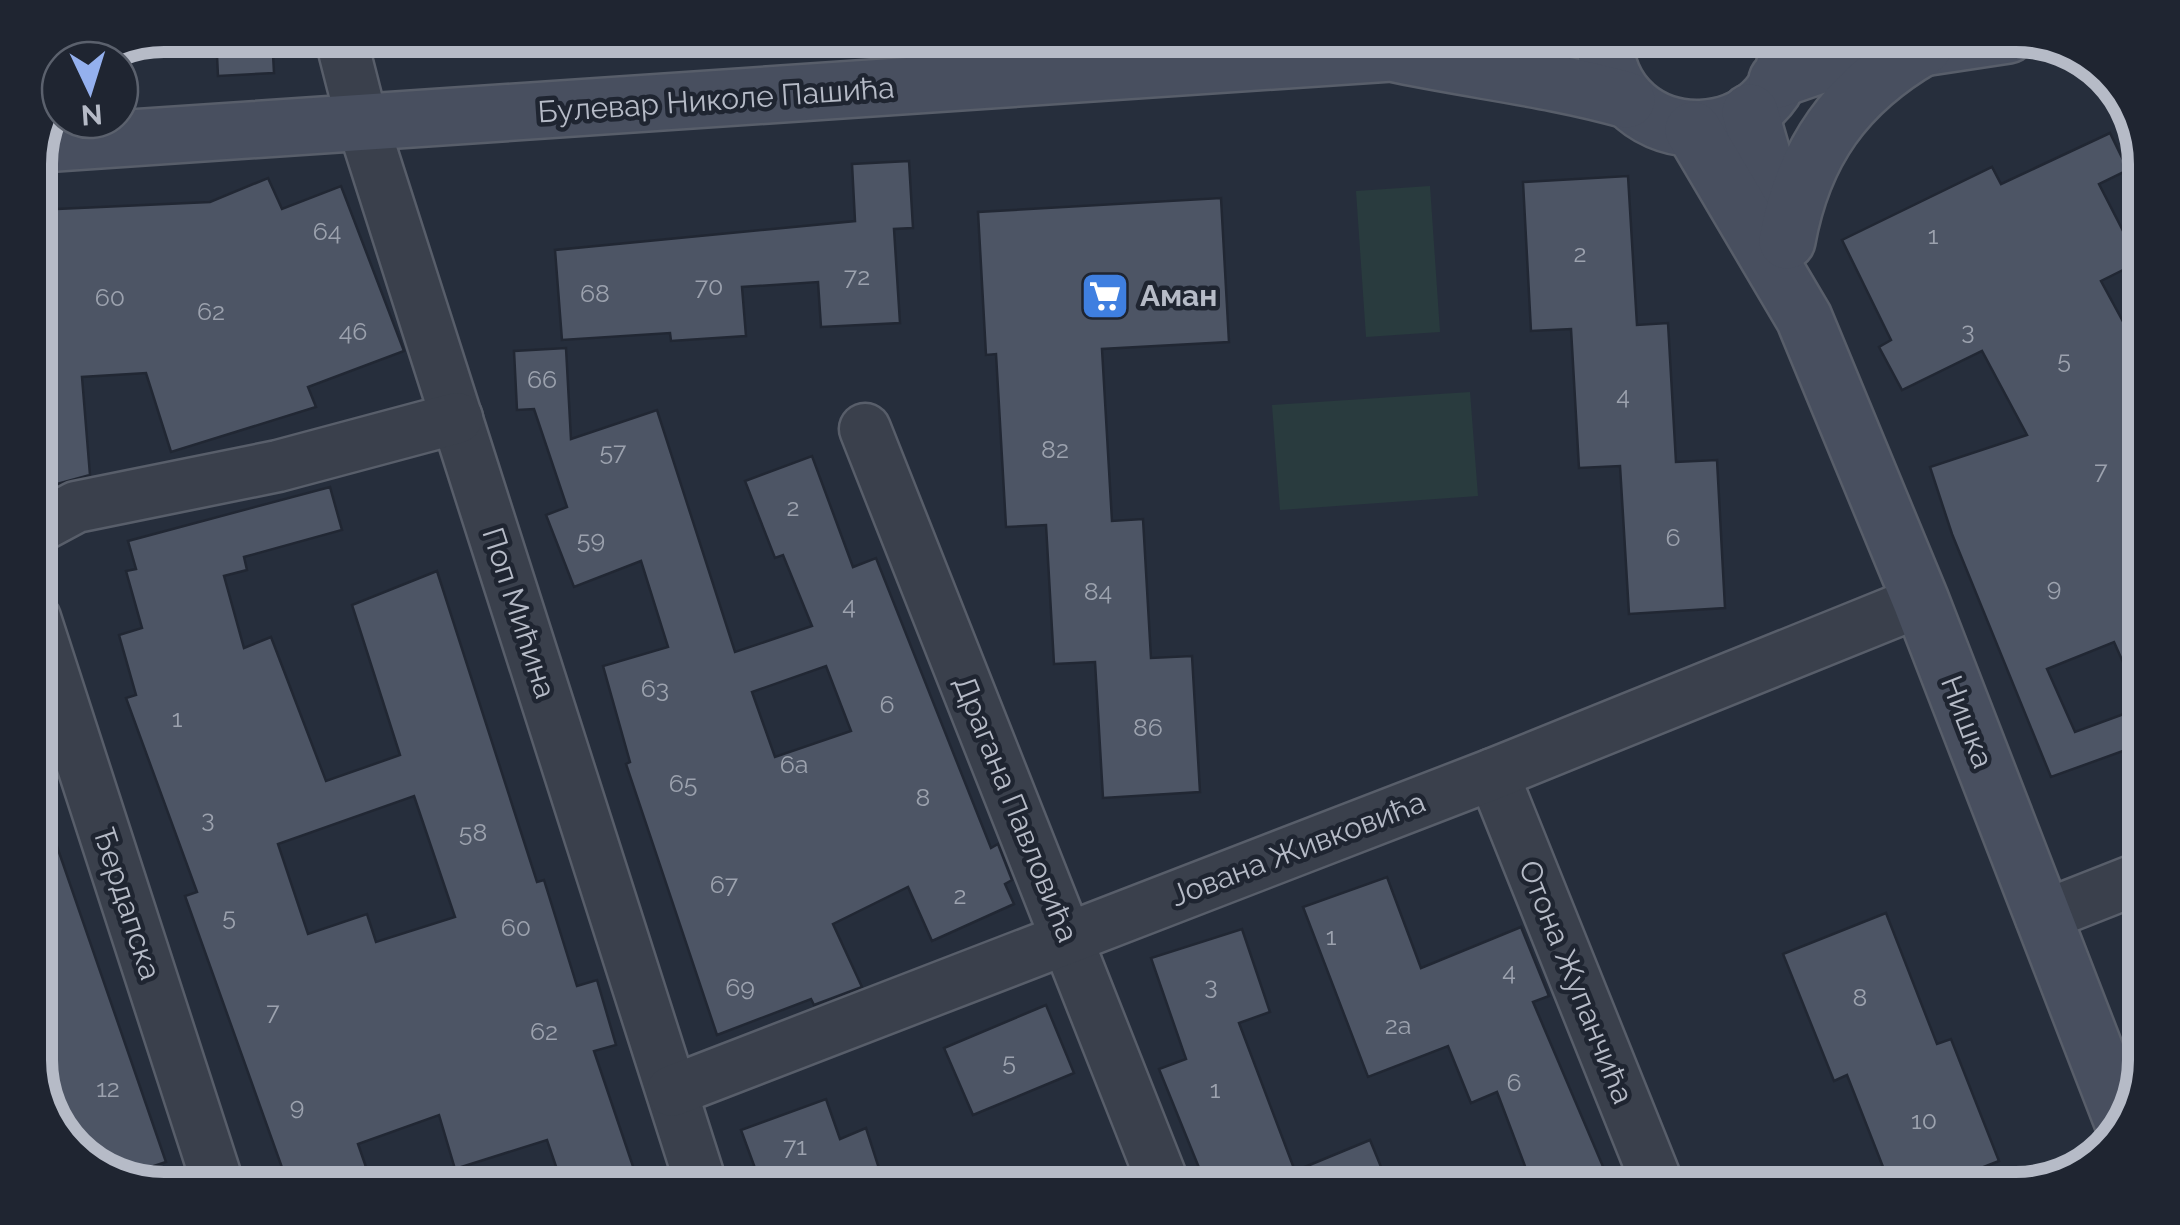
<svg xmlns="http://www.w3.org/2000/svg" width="2180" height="1225" font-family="Raleway,sans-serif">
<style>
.green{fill:#293b3e}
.building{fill:#4d5565;stroke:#212733;stroke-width:2.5;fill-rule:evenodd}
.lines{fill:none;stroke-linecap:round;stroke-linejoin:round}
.street-casing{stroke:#585e6a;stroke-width:55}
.secondary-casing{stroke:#585e6a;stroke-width:60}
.path{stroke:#48585c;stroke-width:6;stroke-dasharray:8 8;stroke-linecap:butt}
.street{stroke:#3a404c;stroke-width:50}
.secondary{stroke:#484f5f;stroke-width:55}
.labels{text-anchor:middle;stroke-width:9;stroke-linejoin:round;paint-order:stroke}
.number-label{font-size:25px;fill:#9ca2ae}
.street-label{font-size:30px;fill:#b6bbc7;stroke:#1f2531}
.poi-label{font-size:30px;font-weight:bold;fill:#b6bbc7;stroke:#1f2531;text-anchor:start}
.rim{fill:none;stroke:#b6bbc7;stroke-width:12}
</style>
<rect width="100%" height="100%" fill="#262e3c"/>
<g class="green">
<path d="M1430,186L1440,332L1366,337L1356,191Z"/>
<path d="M1470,392L1478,496L1280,510L1272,405Z"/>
</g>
<g class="building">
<path d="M216,35H272L274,73L218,76Z"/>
<path d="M2110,133L2128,170L2099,184L2139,262L2101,281L2133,340L2126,344L2145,380V743L2051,777L1952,534L1930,467L2027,435L1982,351L1902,390L1879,347L1891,340L1842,240L1992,167L2001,184ZM2114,642L2143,707L2075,732L2047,669Z"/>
<path d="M909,161L913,228L894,229L900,323L821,327L818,282L742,287L746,336L671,341L670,333L562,340L555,250L855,221L852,164Z"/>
<path d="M1628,176L1637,325L1668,323L1676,462L1717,460L1725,608L1629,614L1620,466L1579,468L1571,329L1531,331L1523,182Z"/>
<path d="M268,178L282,209L341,186L404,351L308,387L316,407L171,452L146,373L82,377L90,475L35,490V434L39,433L35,210L210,202Z"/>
<path d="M1221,198L1229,342L1102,349L1112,521L1143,519L1151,658L1192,656L1200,792L1103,798L1095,662L1054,664L1046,525L1006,527L996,354L986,355L978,212Z"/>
<path d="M566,348L571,439L657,410L735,652L812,626L783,555L775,558L745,481L812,456L853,567L876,558L991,848L998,844L1012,880L1005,884L1014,904L932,941L908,887L833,924L862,987L814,1005L811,999L717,1035L626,764L630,762L603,666L668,647L641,561L574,587L546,515L567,507L534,409L517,410L514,351ZM826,666L851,731L775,757L752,692Z"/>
<path d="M330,487L342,530L244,557L247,570L224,576L244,648L271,637L326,781L400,755L352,605L437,571L537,882L544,880L577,986L597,980L616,1045L594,1051L641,1190H564L547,1140L455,1169L439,1115L358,1144L374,1190H290L185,896L197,892L126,698L136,695L119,635L142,628L126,571L136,569L128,541ZM414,796L455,917L376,942L367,914L308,934L278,844Z"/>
<path d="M41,800L166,1162L118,1178L100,1173L81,1155L35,1017V801Z"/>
<path d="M1387,877L1421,968L1521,927L1549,996L1533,1002L1613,1190H1534L1497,1092L1471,1103L1448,1046L1368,1077L1303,907Z"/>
<path d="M1886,913L1937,1044L1951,1039L1999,1161L1981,1168L1990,1190H1892L1847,1075L1834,1081L1783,954Z"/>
<path d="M1242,929L1270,1012L1239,1023L1295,1171L1370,1140L1386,1179L1359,1190H1208L1159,1069L1186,1059L1151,958Z"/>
<path d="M1046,1005L1074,1073L973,1115L944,1048Z"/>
<path d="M826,1099L840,1139L866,1128L886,1190H763L741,1130Z"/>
</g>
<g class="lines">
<g class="street-casing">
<g id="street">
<path d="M340,35L363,125L703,1190"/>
<path d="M865,429L1166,1190"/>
<path d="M35,529L76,507L278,466L457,418"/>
<path d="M35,618L220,1190"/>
<path d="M1493,774L1660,1190"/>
<path d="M2041,917L2145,876"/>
<path d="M672,1091L1493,774L1921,601"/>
</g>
</g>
<g class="secondary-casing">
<g id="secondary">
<path d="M1604,35C1608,165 1795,154 1787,35"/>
<path d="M1777,80L1829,62L2008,35"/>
<path d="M1750,112L1786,237"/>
<path d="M1693,130L1804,318L1921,601L2125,1128"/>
<path d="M41,144L1391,53C1469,70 1550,78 1627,100"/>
<path d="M1787,241C1803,152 1846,92 1924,47"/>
</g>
</g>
<path class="path" d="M2053,55L2074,51"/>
<use href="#street" class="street"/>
<use href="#secondary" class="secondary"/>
</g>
<defs>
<g id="supermarket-square" transform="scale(2.5)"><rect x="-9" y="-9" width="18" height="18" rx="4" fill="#3f7fe0" stroke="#1f2531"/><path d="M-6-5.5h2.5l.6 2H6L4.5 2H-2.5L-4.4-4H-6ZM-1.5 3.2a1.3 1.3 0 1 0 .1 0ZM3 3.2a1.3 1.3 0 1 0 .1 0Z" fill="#fff"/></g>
</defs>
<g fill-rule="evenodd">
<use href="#supermarket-square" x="1105" y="296"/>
</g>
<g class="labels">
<g class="number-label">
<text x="327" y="240">64</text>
<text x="1933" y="244">1</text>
<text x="1580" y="262">2</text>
<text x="857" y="285">72</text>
<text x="709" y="295">70</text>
<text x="595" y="302">68</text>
<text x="110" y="306">60</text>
<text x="211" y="320">62</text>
<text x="1968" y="339">3</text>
<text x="353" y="340">46</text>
<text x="2064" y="368">5</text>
<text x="542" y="388">66</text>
<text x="1623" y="404">4</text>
<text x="1055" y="458">82</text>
<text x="613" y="460">57</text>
<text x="2101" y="479">7</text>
<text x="793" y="516">2</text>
<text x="1673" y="546">6</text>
<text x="591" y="548">59</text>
<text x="2054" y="596">9</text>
<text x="1098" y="600">84</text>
<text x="849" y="614">4</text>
<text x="655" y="697">63</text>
<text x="887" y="713">6</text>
<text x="177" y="727">1</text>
<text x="1148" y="736">86</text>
<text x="794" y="773">6a</text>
<text x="683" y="792">65</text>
<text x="923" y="806">8</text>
<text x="208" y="827">3</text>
<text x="473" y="841">58</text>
<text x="724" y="893">67</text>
<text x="960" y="904">2</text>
<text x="229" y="925">5</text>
<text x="516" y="936">60</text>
<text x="1331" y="945">1</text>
<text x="1509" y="980">4</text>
<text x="1211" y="994">3</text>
<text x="740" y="996">69</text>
<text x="1860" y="1006">8</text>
<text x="273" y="1020">7</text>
<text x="1398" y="1034">2a</text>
<text x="544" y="1040">62</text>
<text x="1009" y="1070">5</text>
<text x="1514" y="1091">6</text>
<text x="108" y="1097">12</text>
<text x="1215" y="1098">1</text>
<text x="297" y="1115">9</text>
<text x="1924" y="1129">10</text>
<text x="795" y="1155">71</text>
</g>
<g class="street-label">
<text transform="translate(716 100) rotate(-4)" y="10">Булевар Николе Пашића</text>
<text transform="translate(519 613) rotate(72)" y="10">Поп Мићина</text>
<text transform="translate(1967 722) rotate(69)" y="10">Нишка</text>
<text transform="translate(1016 809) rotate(68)" y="10">Драгана Павловића</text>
<text transform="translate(1298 849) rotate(-21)" y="10">Јована Живковића</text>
<text transform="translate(127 904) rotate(72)" y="10">Ђердапска</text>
<text transform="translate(1576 982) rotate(68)" y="10">Отона Жупанчића</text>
</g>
<g class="poi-label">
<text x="1140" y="306">Аман</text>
</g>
</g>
<path d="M0 0H2180V1225H0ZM164 52H2016A112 112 0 0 1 2128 164V1060A112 112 0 0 1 2016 1172H164A112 112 0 0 1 52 1060V164A112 112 0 0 1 164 52Z" fill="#1f2531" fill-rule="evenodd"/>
<path class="rim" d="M164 52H2016A112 112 0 0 1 2128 164V1060A112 112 0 0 1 2016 1172H164A112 112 0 0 1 52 1060V164A112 112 0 0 1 164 52Z"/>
<g transform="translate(90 90) rotate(176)"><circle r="48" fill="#1f2531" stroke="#5b616d" stroke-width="2.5"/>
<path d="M0-8L18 38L0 25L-18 38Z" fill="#94b0ee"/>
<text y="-15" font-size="28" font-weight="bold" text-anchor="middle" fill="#b6bbc7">N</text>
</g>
</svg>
